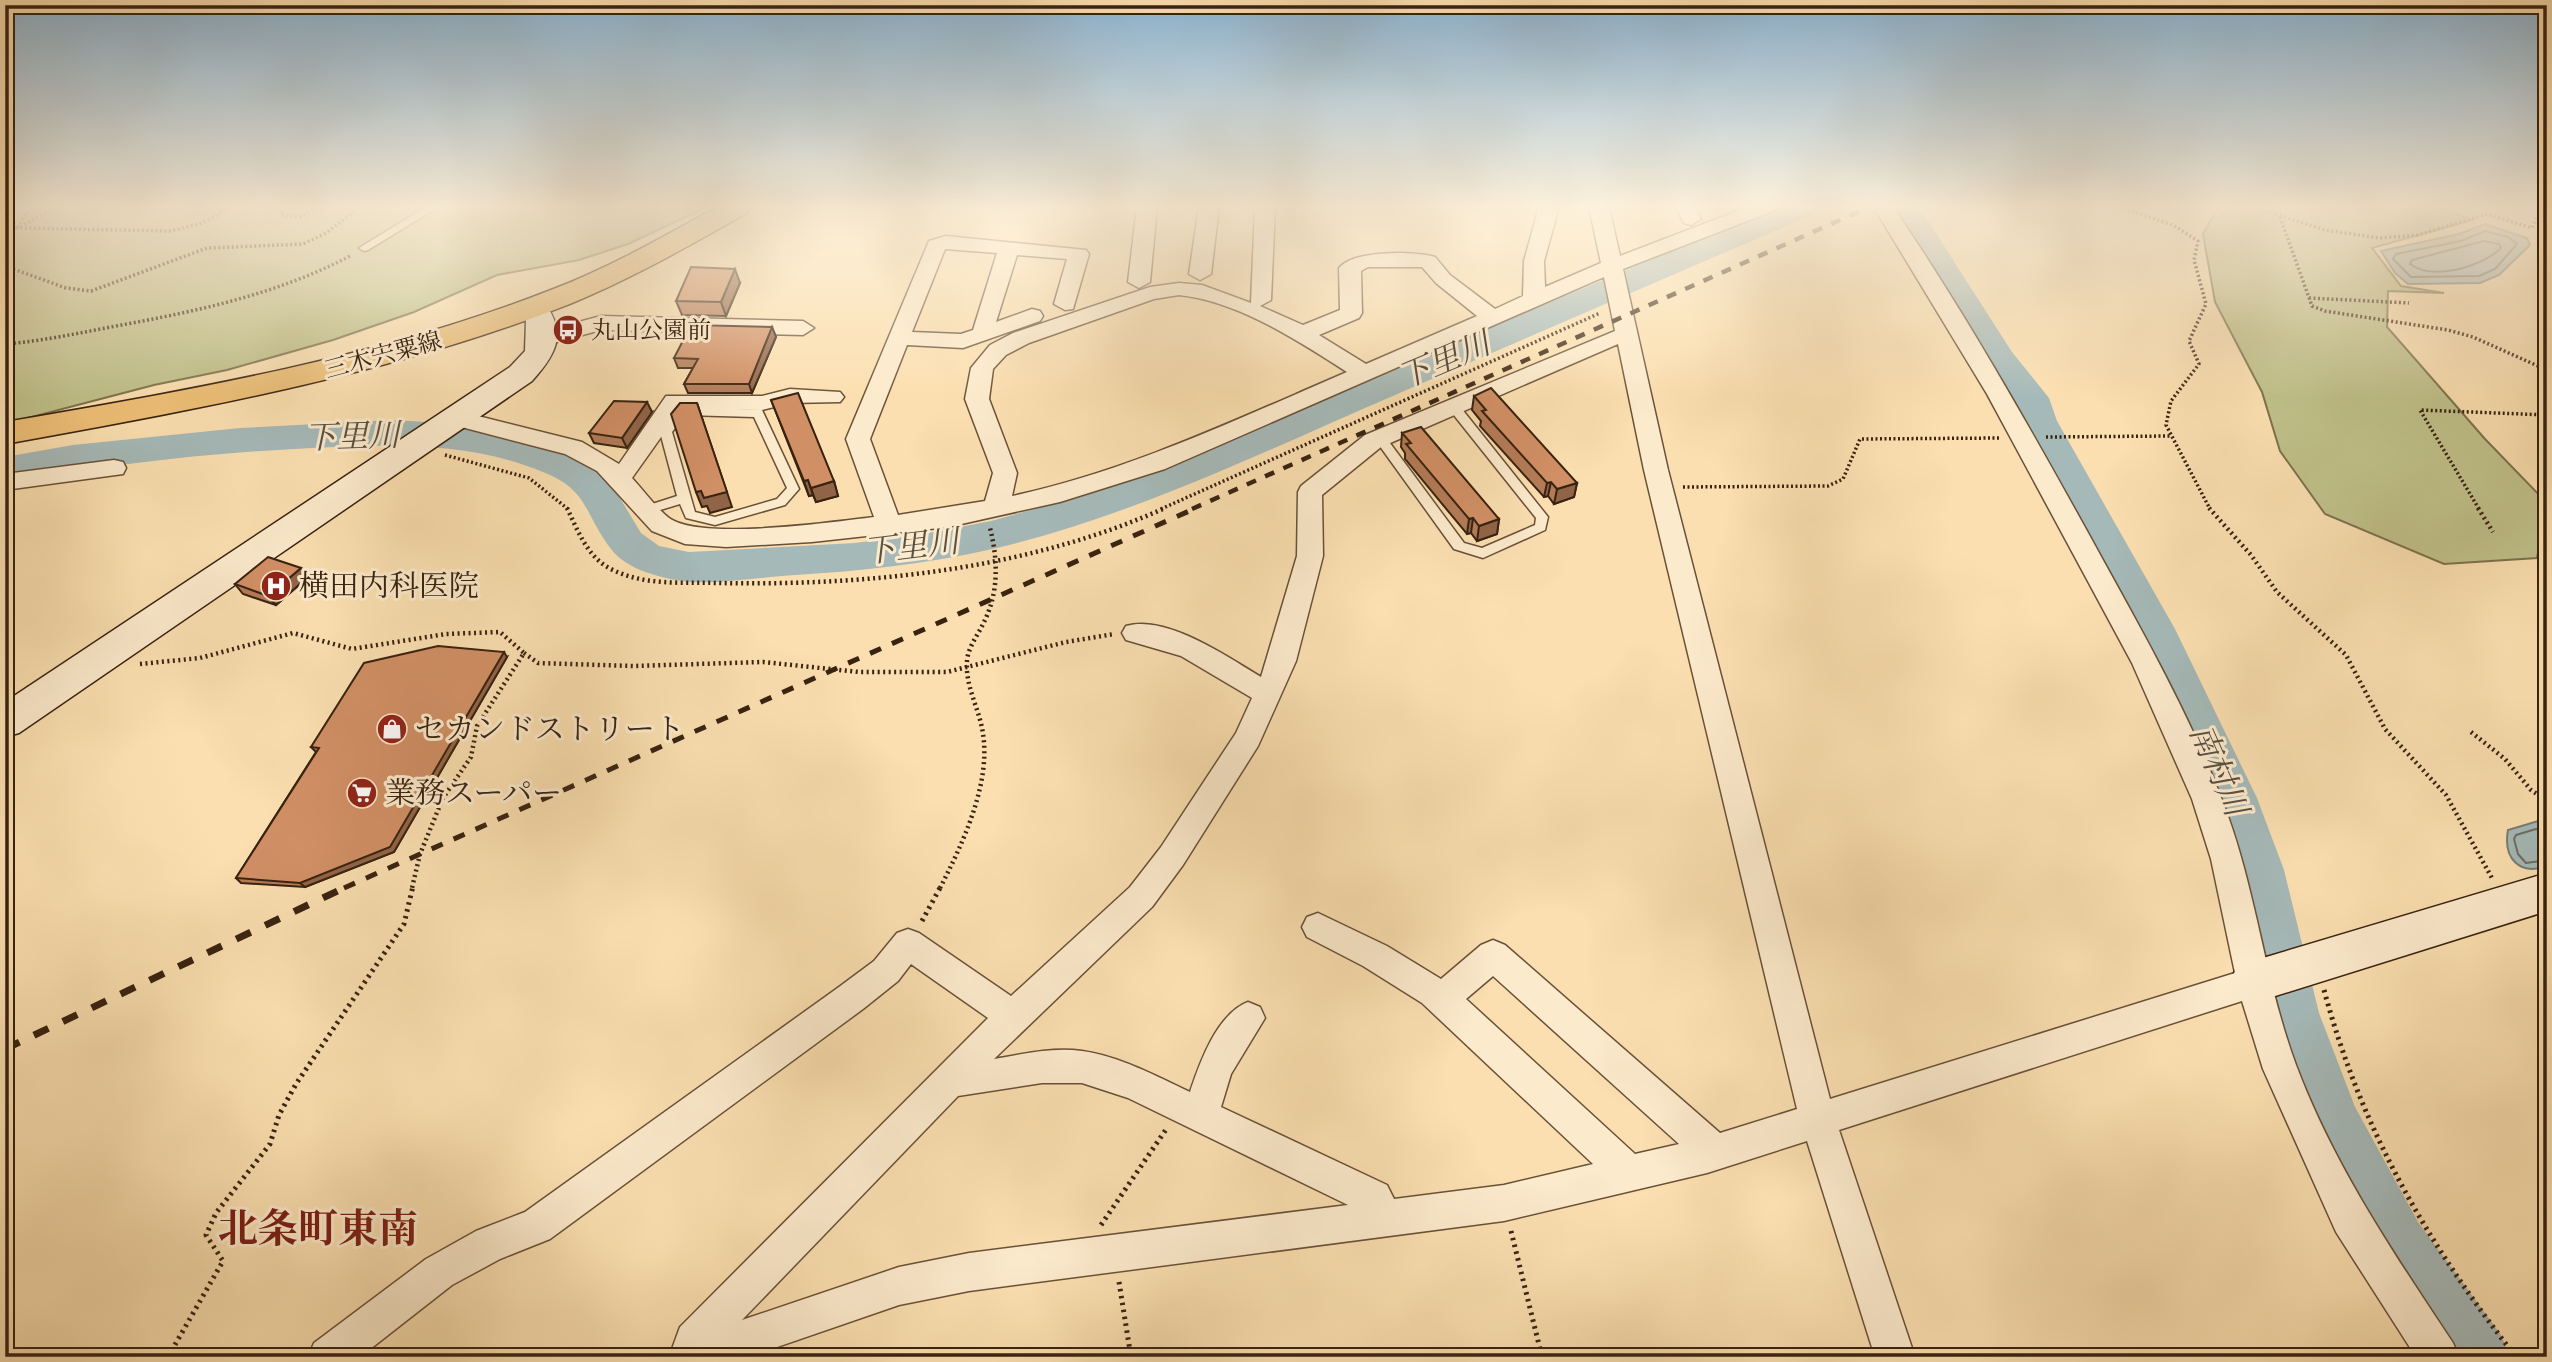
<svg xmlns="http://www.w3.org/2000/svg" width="2552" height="1362" font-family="Cardo,'Noto Serif JP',serif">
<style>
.green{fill:#c0c18a;stroke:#7c724d;stroke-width:2}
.water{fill:#a5b9b8;stroke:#797d75;stroke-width:2}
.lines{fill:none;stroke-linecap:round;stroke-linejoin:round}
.shore{stroke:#6e6e64;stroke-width:2}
.river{fill:#a5b9b8;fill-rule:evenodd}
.lane-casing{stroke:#695138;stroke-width:3}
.street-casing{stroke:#695138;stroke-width:3}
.secondary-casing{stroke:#382210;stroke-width:3}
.primary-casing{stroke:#382210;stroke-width:3}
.path-far2{stroke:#382210;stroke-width:3.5;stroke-dasharray:2 2.5;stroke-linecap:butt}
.path-far1{stroke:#382210;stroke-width:4.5;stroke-dasharray:2 3.5;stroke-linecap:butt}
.path{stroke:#382210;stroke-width:5;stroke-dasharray:2.5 4.5;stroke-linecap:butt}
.lane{fill:#fceacc;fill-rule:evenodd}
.street{fill:#fceacc;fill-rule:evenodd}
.secondary{fill:#fceacc;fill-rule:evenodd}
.primary{fill:#eec078;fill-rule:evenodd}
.rail-far2{stroke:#382210;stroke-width:4.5;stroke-dasharray:10 10;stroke-linecap:butt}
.rail-far1{stroke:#382210;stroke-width:5;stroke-dasharray:12 12;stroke-linecap:butt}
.rail{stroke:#382210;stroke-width:7;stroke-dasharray:16 16;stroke-linecap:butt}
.wall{fill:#b47b57;stroke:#382210;stroke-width:2}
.shaded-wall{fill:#926447;stroke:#382210;stroke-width:2}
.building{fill:#d18f65;stroke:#382210;stroke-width:2}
.labels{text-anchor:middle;stroke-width:6;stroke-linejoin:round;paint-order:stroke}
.far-poi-label{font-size:24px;fill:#382210;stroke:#fceacc;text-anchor:start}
.far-street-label{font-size:24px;fill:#382210;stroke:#fceacc}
.poi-label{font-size:30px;fill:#382210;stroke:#fceacc;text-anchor:start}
.water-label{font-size:32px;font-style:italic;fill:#594f42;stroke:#fceacc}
.near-quarter-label{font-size:40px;font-weight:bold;fill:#7a1f14;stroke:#fceacc}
</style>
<rect width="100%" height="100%" fill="#fbdfb0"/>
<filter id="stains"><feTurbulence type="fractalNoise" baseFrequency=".00286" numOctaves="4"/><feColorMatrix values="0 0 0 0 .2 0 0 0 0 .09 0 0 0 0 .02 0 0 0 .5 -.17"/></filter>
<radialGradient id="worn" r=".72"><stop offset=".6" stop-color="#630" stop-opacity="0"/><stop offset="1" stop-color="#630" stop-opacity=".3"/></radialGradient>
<g class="green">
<path d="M5,207H707L628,244L579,260L497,275L414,312L333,340L227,370L154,385L5,424Z"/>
<path d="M2218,207H2439L2472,220L2372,248L2401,286L2444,293L2388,291L2387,327L2485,439L2547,503L2537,558L2444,564L2325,514L2280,451L2262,392L2215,302L2203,234Z"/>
</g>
<g class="water">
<path d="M2485,224L2527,238L2530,245L2499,275L2480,283L2408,284L2395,273L2381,251L2459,234Z"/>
<path d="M2538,821L2547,826V866C2519,876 2503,858 2508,830Z"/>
</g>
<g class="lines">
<g class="shore">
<path d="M2485,231L2508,237L2517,244L2495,269L2479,276L2411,277L2393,259L2396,254L2461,241Z"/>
<path d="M2484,241L2499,244L2501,248C2482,267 2433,281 2410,264L2412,260Z"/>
<path d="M2547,832L2536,829L2516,835L2514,839L2518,854L2526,863L2547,860"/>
</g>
<g class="river">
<path d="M1776,207H1819L1814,214C1675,274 1535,334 1395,395C1263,452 1129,518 988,550C925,564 861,571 796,575C762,577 723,584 689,582C664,579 626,570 611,549C584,514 589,490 543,472C463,439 379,445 294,449C197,454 101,466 5,483V457L73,445L240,428L393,420L459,424L568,453L603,470L641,533L659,546L689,552L855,543L923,534L991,521L1056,503L1170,462Z"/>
<path d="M1887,207H1919L2012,352L2049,398L2057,421L2175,629L2257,798L2284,870L2319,1013L2355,1107L2418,1222L2501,1335L2510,1357H2442L2376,1264L2312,1139L2267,1013L2236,870L2211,798L2133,629L2021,421L2018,408L1980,358Z"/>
</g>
<g class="lane-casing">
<g id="lane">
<path d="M426,207H438L368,250L364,251L359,248Z"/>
<path d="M1453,402L1457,403L1548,517L1545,530L1483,558L1454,549L1374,438L1380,434L1384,435L1464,543L1482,548L1535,525L1536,518L1449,409L1447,406Z"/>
<path d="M682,407L762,410L799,489L785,505L715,525L686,518L680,504L647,514L643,513L641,510L643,507L677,496L660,432L678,408ZM685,415L754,417L787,488L777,499L715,517L695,512L672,432Z"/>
</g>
</g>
<g class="street-casing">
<g id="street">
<path d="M1137,207H1157L1150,282L1139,288L1128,282Z"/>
<path d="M1199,207H1219L1211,274L1200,280L1189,274Z"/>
<path d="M1255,207H1275L1271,300L1260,306L1303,325L1340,310L1339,268C1353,250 1415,251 1435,257L1450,275L1495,309L1523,296L1524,261L1539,207H1559L1544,261L1545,287L1601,263L1589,207H1609L1620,256L1748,207H1776L1773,211L1623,269L1668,470L1830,1099L2235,973L2211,859L2192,799L2132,663L1987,394L1876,211L1879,207H1893C1964,311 2026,421 2087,531C2135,619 2186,706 2222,800C2256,886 2264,979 2296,1065C2334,1166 2394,1254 2453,1343L2459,1357H2416L2336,1232L2263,1069L2242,1001L1839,1130L1915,1357H1875L1807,1141L1707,1173L1504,1221L969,1291L899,1305L748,1357H669L680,1327L988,1018L911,964L898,981L863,1009L550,1239L500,1259L452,1285L360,1357H308L314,1343L426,1259L476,1231L525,1212L839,987L874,961L897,933L908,929L919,933L1011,996L1130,887L1161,847L1236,733L1252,698L1181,656L1126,640L1122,633L1126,626C1166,614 1228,657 1261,677L1297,556L1298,492L1301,486L1365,435L1615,331L1604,277L1165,469L1060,502L948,527L812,542L726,547L685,544L652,531L597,471L565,454L446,423L442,418L446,413L454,410L582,442L619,464L666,396H762L790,389L840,392L844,397L840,402L790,403L762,410L681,409L632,478C644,491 656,508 669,518C700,541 833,522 874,517L846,439L929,241L946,236L1086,250L1089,254L1073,309L1065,310L1054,304L1067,259L1017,255L996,322L1032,309L1040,311L1043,316L1040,321L963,348L907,345L870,439L898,515L985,501L993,473L965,399L971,368L990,345L1013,333L1150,287L1179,283L1202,285L1251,303ZM945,249L997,253L973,330L961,334L912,332ZM1368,267H1422L1436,283L1477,316L1366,364L1319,335L1359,318L1362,313L1361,271ZM1179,295C1238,301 1298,341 1347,372C1237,419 1129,471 1012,496L1017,473L989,399L993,369L1006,355L1029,343L1154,299ZM1618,344L1644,470L1797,1109L1720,1133L1505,945L1493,940L1481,945L1441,979L1387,946L1318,913L1307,917L1302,927L1307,937L1363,966L1422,1003L1593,1164L1504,1185L1394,1199L1387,1185L1221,1107L1231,1074L1265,1018L1260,1007L1248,1002C1217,1014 1200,1062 1190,1092C1156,1076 1119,1056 1082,1051C1053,1047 1022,1054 994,1059L1152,907L1183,865L1258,746L1296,661L1323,556L1322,495L1381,447ZM1493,976L1679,1144L1635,1154L1466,999ZM1042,1083H1082L1128,1098L1348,1205L969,1253L899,1267L742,1320L958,1096Z"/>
<path d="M1676,207H1696L1701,219L1691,225L1684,223Z"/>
<path d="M601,316L803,321L814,328L803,335L601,330L542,346L531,339L534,334Z"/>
<path d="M114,460L123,462L126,468L123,474L5,490V474Z"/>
</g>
</g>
<g class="secondary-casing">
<g id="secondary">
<path d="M534,300L545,303C567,335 556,354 532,381L19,733L5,737V702L510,367L525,351L526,321L519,309L523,303Z"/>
<path d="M2547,873V911L2253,1003L2237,997L2230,982L2237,967L2253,961Z"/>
</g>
</g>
<g class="primary-casing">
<path id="primary" d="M717,207H751L747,213C690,245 633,278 572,303C390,375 197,409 5,444V422C190,390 375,359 551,290C609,268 663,237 717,207Z"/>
</g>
<g class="path-far2">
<path d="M58,207L17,228L171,231L202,223L231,207"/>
<path d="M275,207L282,208"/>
<path d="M284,207L281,215L301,217L319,207"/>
<path d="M2119,207L2173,225L2198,241L2194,260L2206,304L2189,341L2199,364L2171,401L2166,425L2210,509"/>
<path d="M2254,207L2325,230L2380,238L2418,235L2487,214L2532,228L2542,207"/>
<path d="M2280,217L2312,306L2325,311L2448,330L2473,337L2547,370"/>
<path d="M5,223H14L17,228"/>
<path d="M5,232L17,228L30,207"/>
<path d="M5,266L66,288L91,291L207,248L303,244L326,233L360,207"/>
<path d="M2309,298L2409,303"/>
<path d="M5,344C43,341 79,333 116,326C198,311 278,294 352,255"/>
<path d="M2046,437L2171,436"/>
<path d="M445,455L529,478L568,509"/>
<path d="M1683,487L1828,486L1843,479L1860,439L1999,438"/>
<path d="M1161,509L1600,313"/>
<path d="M2479,509L2420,410L2547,415"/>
</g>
<g class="path-far1">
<path d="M567,508C578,531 588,559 613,570C646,586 682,582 718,583C868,586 1026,570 1165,508"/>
<path d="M2209,508L2251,555L2277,592L2346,655L2385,729L2446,795L2493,880"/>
<path d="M2478,508L2493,532"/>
<path d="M524,653L538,663L633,666L763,662L859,672H947L1066,642L1114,634"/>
<path d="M140,664L200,658L293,633L352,649L446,634L500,632L524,653L477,726L471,757L443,798L420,854L412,888"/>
<path d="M2471,732L2505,759L2531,790L2547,801"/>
<path d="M940,888C962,845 991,784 983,734C980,710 965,687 967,661C968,647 978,635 984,622C999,592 998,560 990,528"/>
</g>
<g class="path">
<path d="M922,921L941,886"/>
<path d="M2324,990C2362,1131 2427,1243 2516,1357"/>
<path d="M1101,1225L1167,1128"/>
<path d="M1511,1231L1542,1357"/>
<path d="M1119,1282L1131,1357"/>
<path d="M168,1357L223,1261L206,1235L216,1213L270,1144L279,1115L296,1084L404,924L413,886"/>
</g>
<use href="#lane" class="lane"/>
<use href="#street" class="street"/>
<use href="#secondary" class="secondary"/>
<use href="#primary" class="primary"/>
<path class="rail-far2" d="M1192,509L1869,207"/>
<path class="rail-far1" d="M344,888L1196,508"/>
<path class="rail" d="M5,1049L348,886"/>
</g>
<g class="wall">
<path d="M740,283L726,316L682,315L676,301Z"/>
<path d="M772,327L776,337L752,393H688L684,384L693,368H678L674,358Z"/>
<path d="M1474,396L1577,483L1574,497L1554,504L1548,496L1544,497L1480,426L1481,421L1472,410Z"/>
<path d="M771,400L834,481L838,496L816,502L813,495L809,496Z"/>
<path d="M652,412L627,448L594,443L589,433Z"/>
<path d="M1402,433L1499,519L1497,534L1477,541L1471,533L1467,534L1405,459V453L1401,447Z"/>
<path d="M301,568L308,577L276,605L243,594L235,584Z"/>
<path d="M507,657L394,852L305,887L241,883L236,878L316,752L311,747Z"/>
</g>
<g class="shaded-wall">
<path d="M735,269L740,283L726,316L721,302Z"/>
<path d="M772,327L776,337L752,393L749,384Z"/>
<path d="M647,402L652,412L627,448L622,438Z"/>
<path d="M697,403L732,507L710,513L707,506L702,507L696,492Z"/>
<path d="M808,480L813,495L809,496L804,481Z"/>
<path d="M834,481L838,496L816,502L811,488Z"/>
<path d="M1551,482L1548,496L1544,497L1547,483Z"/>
<path d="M1577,483L1574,497L1554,504L1557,489Z"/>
<path d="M1473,518L1471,533L1467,534L1469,519Z"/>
<path d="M1499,519L1497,534L1477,541L1479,526Z"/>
<path d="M301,568L308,577L276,605L268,596Z"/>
<path d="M504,652L507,657L394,852L305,887L300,883Z"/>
</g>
<g class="building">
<path d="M691,267L735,269L721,302L676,301Z"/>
<path d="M691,325L772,327L749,384H684L698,359L674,358Z"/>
<path d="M1491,388L1577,483L1557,489L1551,482L1547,483L1482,411L1486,410L1474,396Z"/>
<path d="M798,393L834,481L811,488L808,480L804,481L771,400Z"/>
<path d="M614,401L647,402L622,438L589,433Z"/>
<path d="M680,403H697L727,492L704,498L701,491L696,492L671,414Z"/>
<path d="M1421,427L1499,519L1479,526L1473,518L1469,519L1406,444L1411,443L1402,433Z"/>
<path d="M268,557L301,568L268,596L235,584Z"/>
<path d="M438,646L504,652L390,847L300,883L236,878L319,748L311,747L364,663Z"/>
</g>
<linearGradient id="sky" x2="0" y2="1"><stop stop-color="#8db6d5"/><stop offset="0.52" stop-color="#fdf1db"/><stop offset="1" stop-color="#fdf1db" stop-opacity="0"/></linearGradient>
<rect width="2552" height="398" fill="url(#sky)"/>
<defs>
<g id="bus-disc" transform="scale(1.575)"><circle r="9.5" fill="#8f2418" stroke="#fceacc"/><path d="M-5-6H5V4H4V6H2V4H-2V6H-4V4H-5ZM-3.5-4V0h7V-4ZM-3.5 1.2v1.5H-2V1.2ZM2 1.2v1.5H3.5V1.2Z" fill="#fff"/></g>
<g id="hospital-disc" transform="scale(1.575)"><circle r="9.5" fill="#8f2418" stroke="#fceacc"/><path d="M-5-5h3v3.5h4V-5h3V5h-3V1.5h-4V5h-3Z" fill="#fff"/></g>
<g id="shop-disc" transform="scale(1.575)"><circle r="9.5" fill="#8f2418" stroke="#fceacc"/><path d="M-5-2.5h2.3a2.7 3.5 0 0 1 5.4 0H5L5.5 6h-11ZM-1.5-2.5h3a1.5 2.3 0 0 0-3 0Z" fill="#fff"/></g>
<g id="supermarket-disc" transform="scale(1.575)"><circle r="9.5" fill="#8f2418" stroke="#fceacc"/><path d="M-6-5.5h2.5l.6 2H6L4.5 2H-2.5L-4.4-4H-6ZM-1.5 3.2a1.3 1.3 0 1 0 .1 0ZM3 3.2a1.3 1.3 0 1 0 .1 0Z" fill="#fff"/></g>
</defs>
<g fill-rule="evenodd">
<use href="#bus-disc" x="568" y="330"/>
<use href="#hospital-disc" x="276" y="586"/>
<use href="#shop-disc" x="392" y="729"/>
<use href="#supermarket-disc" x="362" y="793"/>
</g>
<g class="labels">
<g class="far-poi-label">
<text x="591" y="338">丸山公園前</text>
</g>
<g class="far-street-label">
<text transform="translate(383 355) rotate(-15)" y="8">三木宍粟線</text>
</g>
<g class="poi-label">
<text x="299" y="596">横田内科医院</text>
<text x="415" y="739">セカンドストリート</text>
<text x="385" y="803">業務スーパー</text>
</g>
<g class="water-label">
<text transform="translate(1444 360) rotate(-23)" y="11">下里川</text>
<text transform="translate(352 436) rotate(-2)" y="11">下里川</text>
<text transform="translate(911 546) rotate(-7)" y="11">下里川</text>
<text transform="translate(2219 770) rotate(66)" y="11">南村川</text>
</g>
<g class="near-quarter-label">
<text x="318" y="1242">北条町東南</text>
</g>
</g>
<rect width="2552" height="1362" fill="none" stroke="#fbdfb0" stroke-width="28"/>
<rect x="7" y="7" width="2538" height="1348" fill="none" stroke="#382210" stroke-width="3.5"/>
<rect x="14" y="14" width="2524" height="1334" fill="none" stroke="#382210" stroke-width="2"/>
<rect width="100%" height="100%" filter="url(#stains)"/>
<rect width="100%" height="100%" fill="url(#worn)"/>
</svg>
